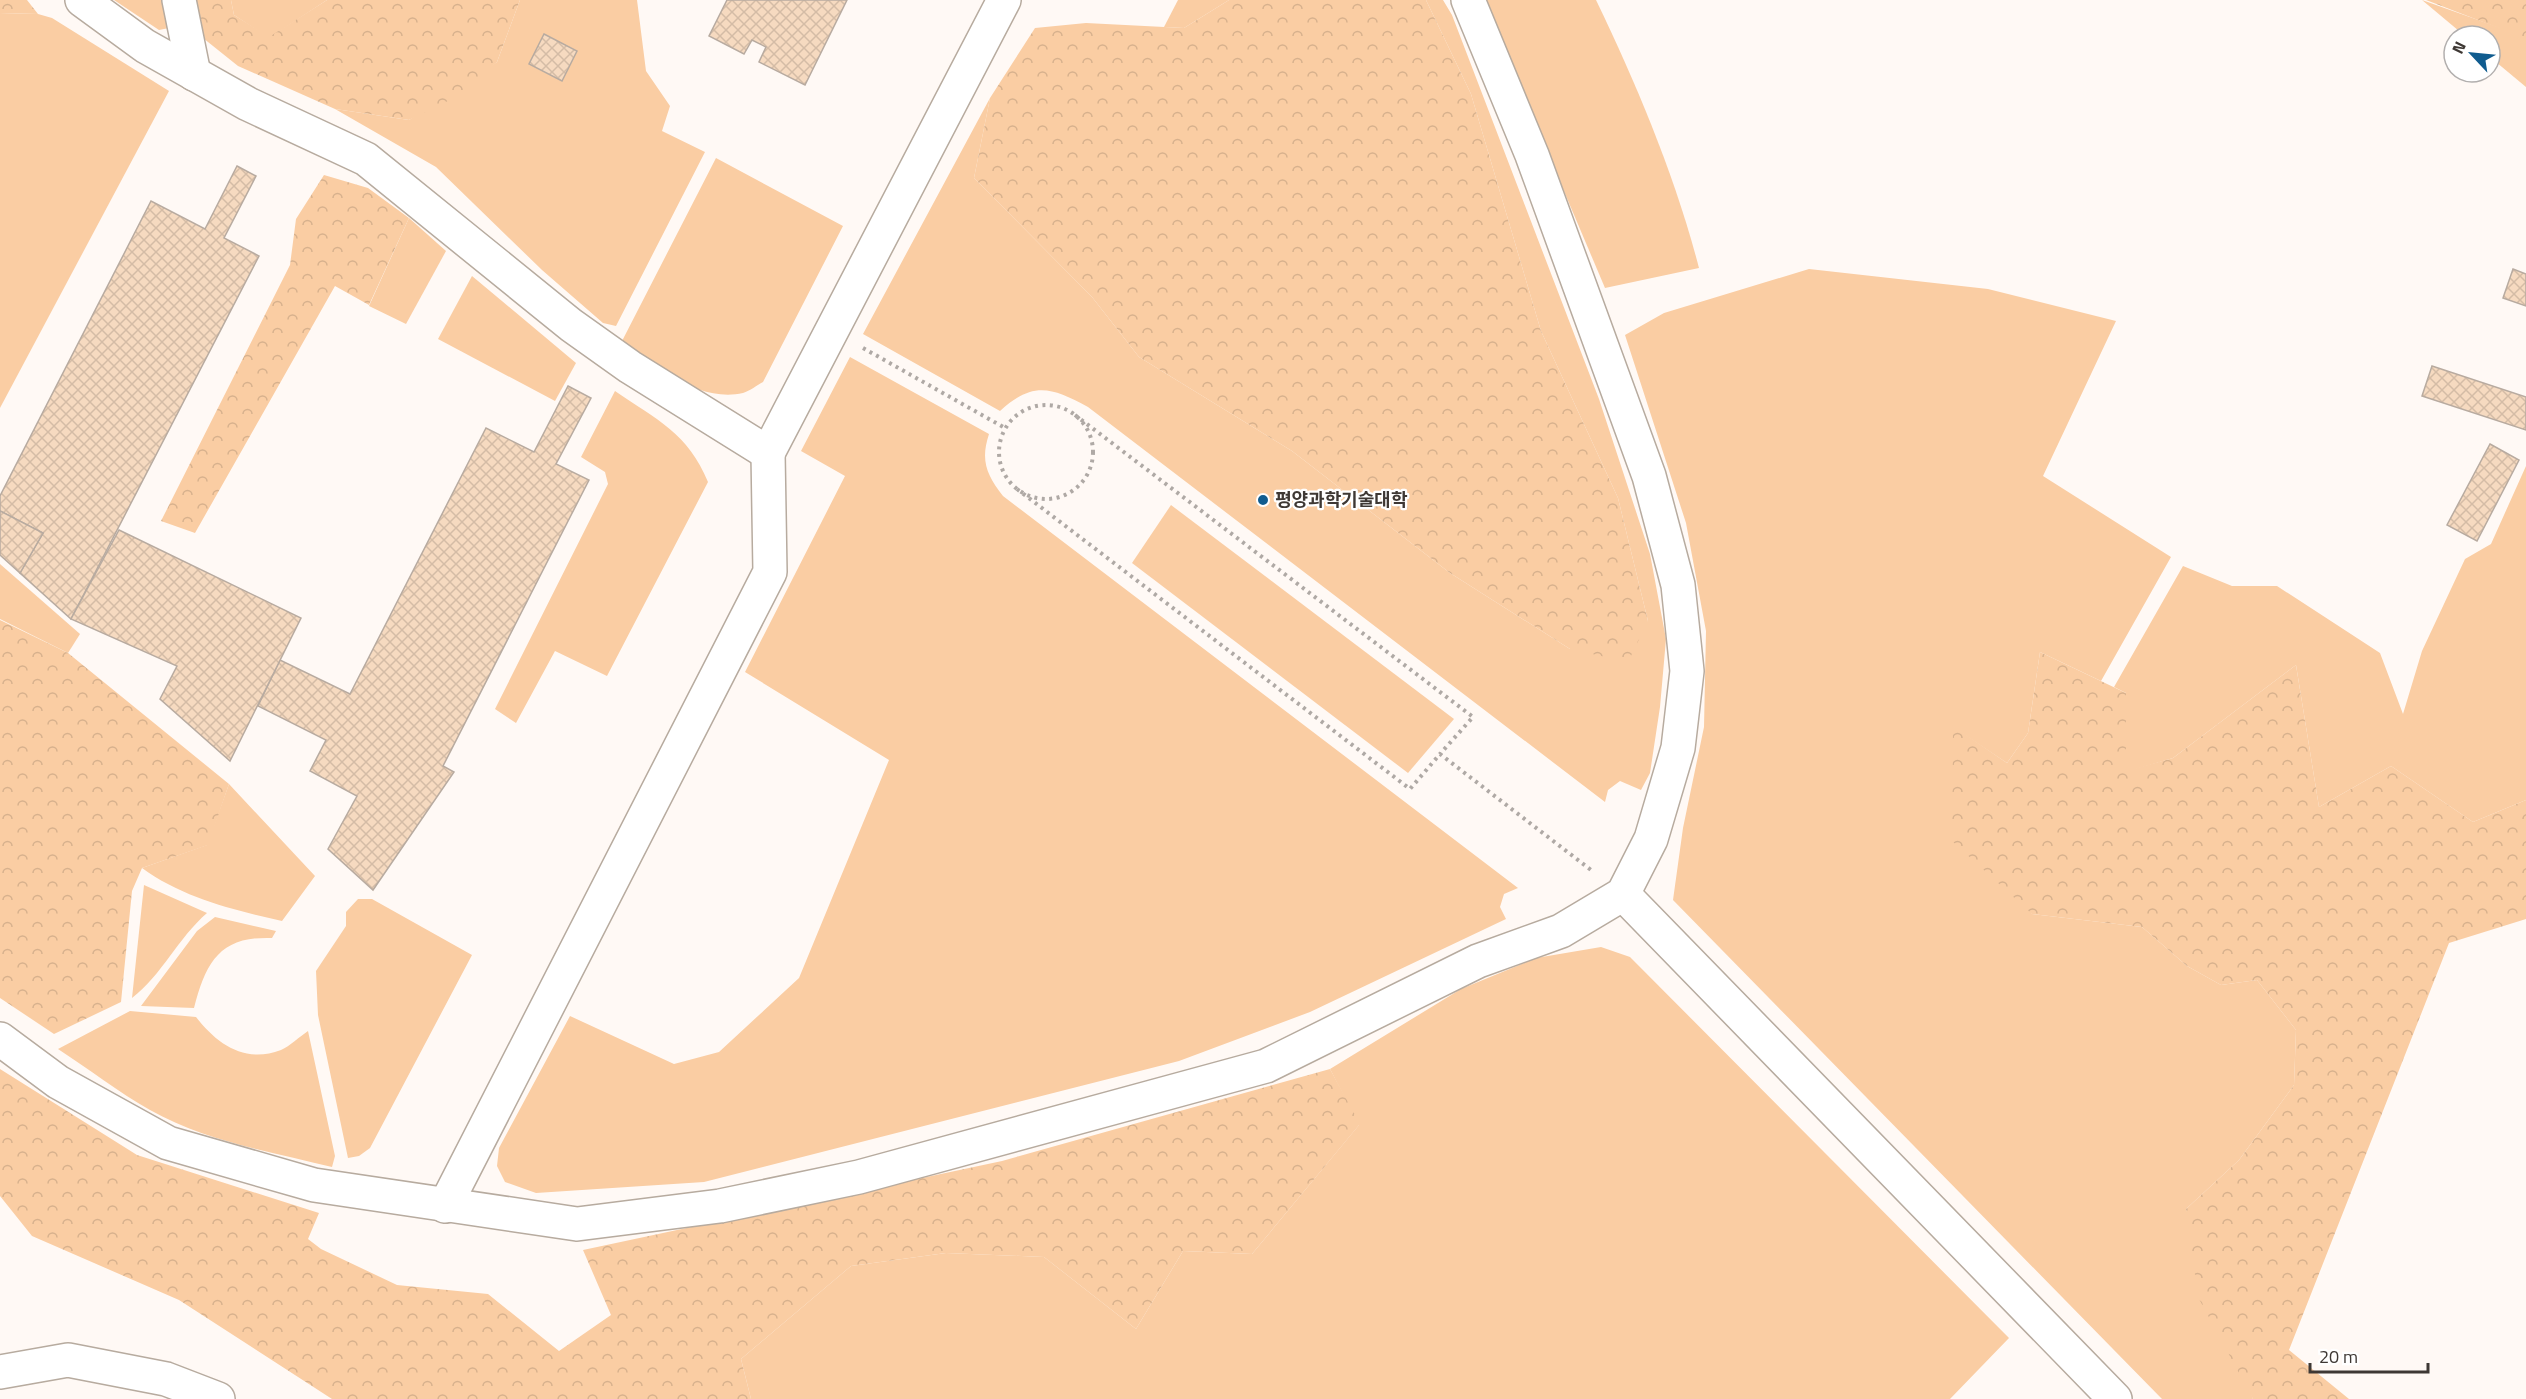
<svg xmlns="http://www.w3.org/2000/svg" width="2526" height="1399" font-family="'Titillium Web','Noto Sans KR',sans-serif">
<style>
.green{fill:#facda3}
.forest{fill:url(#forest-crowns)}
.building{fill:url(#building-cross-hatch);stroke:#b8aba0;stroke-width:1.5}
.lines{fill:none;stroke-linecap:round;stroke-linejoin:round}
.minor-casing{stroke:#b7ab9f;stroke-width:36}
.path{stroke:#afa9a5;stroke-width:4;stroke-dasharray:3 4.5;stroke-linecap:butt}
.minor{stroke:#fff;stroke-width:33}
.poi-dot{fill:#105c8f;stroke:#fff;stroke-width:2}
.labels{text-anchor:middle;stroke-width:4.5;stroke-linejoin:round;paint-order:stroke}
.poi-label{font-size:18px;font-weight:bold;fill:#3e3834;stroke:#fff;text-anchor:start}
</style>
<defs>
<pattern id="forest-crowns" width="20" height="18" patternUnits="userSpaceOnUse" patternTransform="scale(1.5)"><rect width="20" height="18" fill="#facda3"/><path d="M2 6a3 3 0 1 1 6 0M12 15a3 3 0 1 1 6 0" fill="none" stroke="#d7b18d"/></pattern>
<pattern id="building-cross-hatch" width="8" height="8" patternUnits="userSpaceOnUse" patternTransform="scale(1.5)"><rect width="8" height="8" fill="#f6dac0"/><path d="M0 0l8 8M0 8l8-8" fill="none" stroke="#d4bca6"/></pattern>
</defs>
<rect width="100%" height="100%" fill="#fff9f5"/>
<g class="green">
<path d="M114,0H168L169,28L159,30Z"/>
<path d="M231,0H327L269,38L234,15Z"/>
<path d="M520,0H637L646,71L670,106L662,131L705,152L616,326L603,323L542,270L436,167L335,109L409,120L497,62Z"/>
<path d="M1178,0H1229L1184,28L1164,27Z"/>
<path d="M1426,0H1443L1452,15L1599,399L1650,554L1666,639L1660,707L1650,773L1641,790L1620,781L1608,790L1605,802L1088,407C1051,387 1033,381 1000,411L863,334L990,98L974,178L1092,297L1139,357L1292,451L1450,573L1570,649L1648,621L1618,498L1541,331L1471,94Z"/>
<path d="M1483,0H1596C1637,85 1675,176 1699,268L1605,288Z"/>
<path d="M2422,0L2526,37V87L2490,57V36H2465Z"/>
<path d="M0,13L38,14L52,18L169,91L0,408Z"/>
<path d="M716,158L843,226L763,382C757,385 750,391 743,393C699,403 655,366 621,343Z"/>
<path d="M409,218L446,251L406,324L369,306Z"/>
<path d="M1809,269L1988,289L2116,321L2043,476L2171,557L2101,681L2040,652L2028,733L2007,763L1953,727L2032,914L2142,927L2187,966L2221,985L2257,980L2296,1030L2294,1085L2239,1160L2186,1209L2253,1399H2162L1673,900L1683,828L1704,727L1706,631L1686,523L1625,335L1664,313Z"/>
<path d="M472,276L576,363L555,401L438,339Z"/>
<path d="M850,357L989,434C980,461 987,475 1003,496L1518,888L1504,894L1500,907L1506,919L1310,1012L1179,1061L704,1182L536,1193L505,1182L497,1166L499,1148L570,1016L674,1064L719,1052L799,978L889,760L745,672L845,476L801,451Z"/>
<path d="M615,391C657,420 688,433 708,482L607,676L555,651L516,723L495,709L608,484L605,472L581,457Z"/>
<path d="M2526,466V800L2473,822L2391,766L2319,807L2296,665L2173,758L2126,772V693L2114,687L2183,566L2232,586H2277L2380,653L2403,714L2422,651L2465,559L2491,544Z"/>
<path d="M1171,505L1454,719L1408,773L1132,563Z"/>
<path d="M0,564L80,634L68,653L0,619Z"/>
<path d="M229,784L315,876L282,921C234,910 183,898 142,868L207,845Z"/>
<path d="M144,885L207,913C178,938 162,975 132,998Z"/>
<path d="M358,899H372L472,955L370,1148L359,1156L348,1158L318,1015L316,971L346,926V912Z"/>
<path d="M215,917L276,931L272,938C220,936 206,962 194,1008L141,1006L197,931Z"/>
<path d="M1601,947L1630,957L2009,1338L1950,1399H751L741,1359L851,1266L946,1253L1044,1257L1136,1329L1183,1251L1252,1254L1359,1125L1330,1069L1461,989L1536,958Z"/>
<path d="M130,1011L196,1017C217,1044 245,1064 281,1050C290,1046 299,1037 308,1031L335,1156L332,1167C271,1152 205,1141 150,1110C118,1092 89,1069 58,1049Z"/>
</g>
<g class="forest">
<path d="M0,0H27L38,14L0,13Z"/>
<path d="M196,0H231L234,15L269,37L327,0H520L497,62L454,98L409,120L335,109L238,66L203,38Z"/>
<path d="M1229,0H1426L1471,94L1541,331L1618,498L1648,621L1628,662L1570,649L1450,573L1292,451L1139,357L1092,297L974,178L990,98L1035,28L1086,23L1184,28Z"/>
<path d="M2426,0H2526V37H2522Z"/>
<path d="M324,175L368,188L409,218L369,305L335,286L195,533L161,521L290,265L296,219Z"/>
<path d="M0,620L68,653L229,784L208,845L142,868L132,891L121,1002L54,1034L0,998Z"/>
<path d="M2040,652L2126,693V771L2173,758L2296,665L2319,807L2391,766L2473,822L2526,800V919L2449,943L2289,1350L2349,1399H2253L2198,1297L2186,1209L2239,1160L2294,1085L2296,1030L2257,980L2221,985L2187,966L2142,927L2032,914L1952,841L1953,726L2007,763L2028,733Z"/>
<path d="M0,1069L137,1155L319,1213L308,1239L321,1249L397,1285L488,1294L559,1351L611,1315L583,1250L1002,1161L1330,1069L1360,1124L1252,1254L1183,1251L1136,1329L1044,1257L946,1253L851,1266L741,1359L751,1399H332L179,1300L32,1236L0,1196Z"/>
</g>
<g class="building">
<path d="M727,0H847L805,85L759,62L766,47L752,40L744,54L709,36Z"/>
<path d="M544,34L577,51L562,81L529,64Z"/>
<path d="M237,166L256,176L224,238L259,256L71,619L20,573L43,533L0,511V496L151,201L205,229Z"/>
<path d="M2513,269L2526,274V306L2503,298Z"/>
<path d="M2432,366L2526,397V430L2422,396Z"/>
<path d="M568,386L591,398L556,464L589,480L443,766L454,772L373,890L328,849L357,796L310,771L326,740L258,706L280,660L350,694L486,428L534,452Z"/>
<path d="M2490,444L2519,460L2477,541L2447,525Z"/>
<path d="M0,511L43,533L20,573L0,555Z"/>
<path d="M119,530L301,618L230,761L160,699L177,666L71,619Z"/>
</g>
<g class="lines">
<g class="minor-casing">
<g id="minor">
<path d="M82,0L145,46L248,104L366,159L571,325L630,367L768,453L1004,0"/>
<path d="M179,0L194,74"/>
<path d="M1623,894L2115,1399"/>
<path d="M0,1039L58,1082L168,1143L314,1185L577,1224L720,1206L859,1177L1266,1066L1478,961L1561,931L1623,894L1651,839L1678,748L1687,671L1678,585L1649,476L1532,155L1468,0"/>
<path d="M445,1206L770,572L768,453"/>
<path d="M0,1372L68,1360L166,1379L218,1399"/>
</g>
</g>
<g class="path">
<path d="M863,348L1005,428"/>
<circle cx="1046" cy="452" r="47"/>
<path d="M1075,415L1473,717L1440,754"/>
<path d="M1017,489L1410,789L1440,754L1591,870"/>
</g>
<use href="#minor" class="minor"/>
</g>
<circle class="poi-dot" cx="1263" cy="500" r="6"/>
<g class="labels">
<g class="poi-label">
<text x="1275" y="506">평양과학기술대학</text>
</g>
</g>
<g transform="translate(2472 54) rotate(296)"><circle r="28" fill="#ffffff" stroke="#b2afae" stroke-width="1.5"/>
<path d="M0-4.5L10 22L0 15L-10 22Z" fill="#105c8f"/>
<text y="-9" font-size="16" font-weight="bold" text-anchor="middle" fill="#3e3834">N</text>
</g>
<path d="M2310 1363v9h118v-9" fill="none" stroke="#3e3834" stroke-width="3"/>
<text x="2319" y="1363" font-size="18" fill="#3e3834" stroke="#ffffff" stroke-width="4.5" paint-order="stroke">20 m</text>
</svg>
